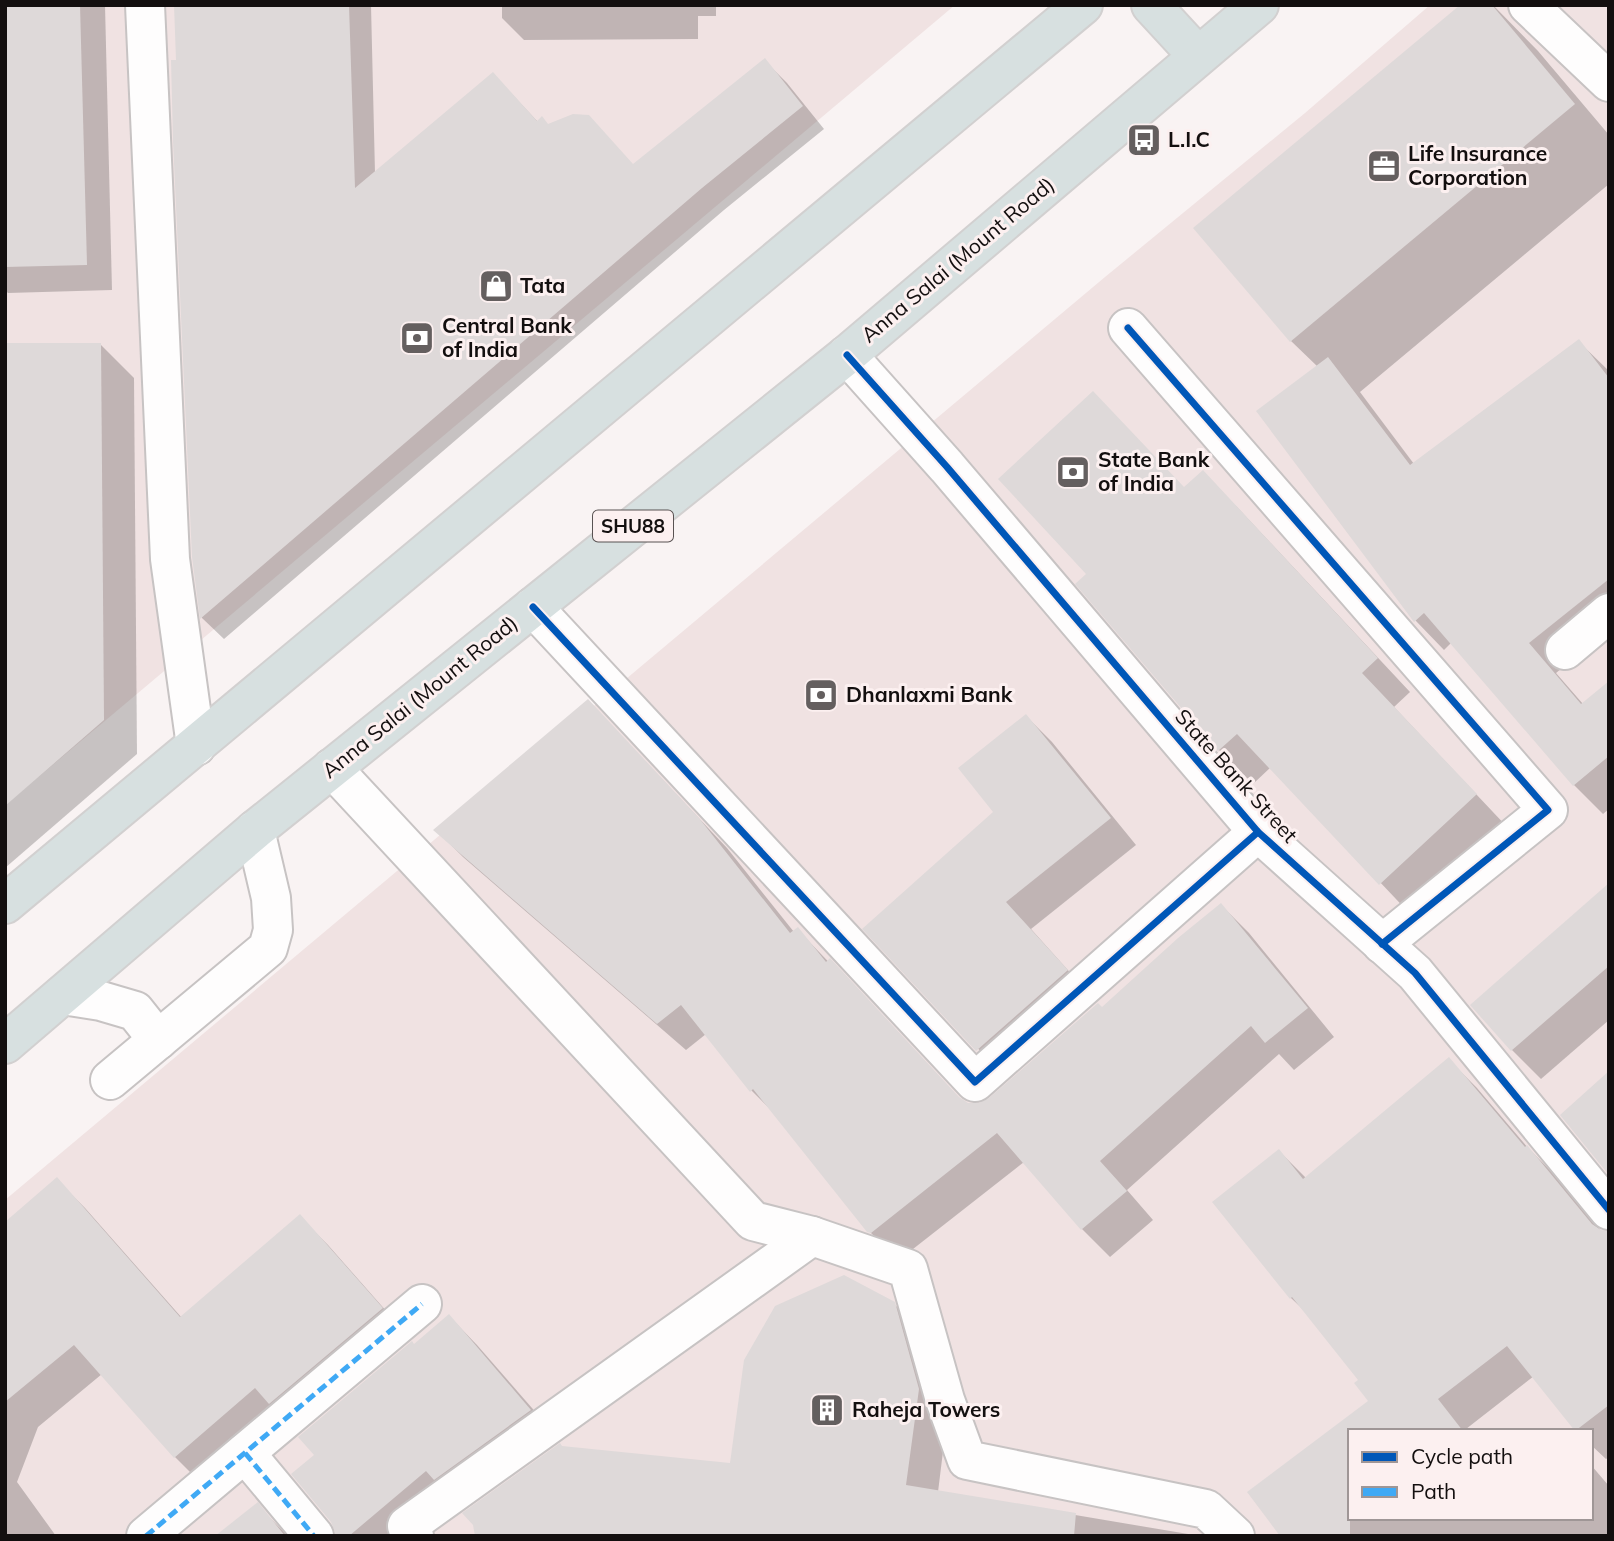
<svg xmlns="http://www.w3.org/2000/svg" width="1614" height="1541" font-family="Mulish,sans-serif">
<style>
.built{fill:#f0e2e2;fill-rule:evenodd}
.shadow{fill:#0003}
.building{fill:#ded9d9}
.lines{fill:none;stroke-linecap:round;stroke-linejoin:round}
.minor-casing{stroke:#c7c3c3;stroke-width:42}
.major-casing{stroke:#d2d0d0;stroke-width:42}
.minor{stroke:#fefdfd;stroke-width:38}
.major{stroke:#d7e0e0;stroke-width:38}
.quiet{stroke:#3fa9f5;stroke-width:5;stroke-dasharray:10 5;stroke-linecap:butt}
.cycleway-casing{stroke:#fcf0f0;stroke-width:11}
.cycleway{stroke:#0057b8;stroke-width:7}
.labels{text-anchor:middle;stroke-width:6;stroke-linejoin:round;paint-order:stroke}
.shield{fill:#fcf0f0;stroke:#595252;stroke-width:2}
.shield-label{font-size:19px;font-weight:bold;fill:#130f0f}
.poi-label{font-size:21px;font-weight:bold;fill:#130f0f;stroke:#fcf0f0;text-anchor:start}
.street-label{font-size:21px;fill:#130f0f;stroke:#fcf0f0}
</style>
<rect width="100%" height="100%" fill="#f9f3f3"/>
<g class="built">
<path d="M5,5H955L5,805Z"/>
<path d="M1430,5H1609V1536H5V1200L1105,277L1305,113ZM1350,1431H1591V1518H1350Z"/>
</g>
<g class="shadow">
<path d="M5,5H105L112,290L8,293L5,290Z"/>
<path d="M176,5H371L375,173L493,74L538,122L549,125L634,166L765,61L787,83L824,129L724,210L224,639L202,618L194,557Z"/>
<path d="M502,5H716V16H698V39L524,40L502,18Z"/>
<path d="M1463,5H1493L1538,51L1609,135V184L1360,392L1414,464L1579,342L1609,371V630L1556,673L1583,704L1609,683V809L1603,814L1574,785L1452,642L1444,650L1416,621L1258,411L1318,367L1291,341Z"/>
<path d="M5,345H101L134,378L137,754L5,868Z"/>
<path d="M1185,489L1236,506L1410,692L1394,707L1509,829L1413,917L1271,767L1253,784L1219,750L1078,584Z"/>
<path d="M588,701L727,848L794,932L797,929L962,1101L969,1105H981L1102,1009L1221,905L1249,933L1334,1037L1294,1070L1279,1054L1127,1190L1153,1220L1110,1257L1082,1229L1024,1162L899,1260L897,1259L869,1231L777,1116L751,1090L706,1034L686,1050L463,857L436,830Z"/>
<path d="M1026,716L1052,742L1136,845L1031,929L1093,998L1004,1076L865,929L995,812Z"/>
<path d="M1609,886V1020L1541,1079L1512,1050L1472,1005Z"/>
<path d="M1448,1059L1477,1088L1529,1149L1556,1176L1602,1232L1609,1233V1457L1606,1459L1591,1445V1431L1577,1430L1534,1376L1466,1429L1467,1431H1350V1518H1591V1465L1609,1486V1536H1282L1249,1492L1370,1401L1360,1380L1310,1316L1291,1298L1279,1151L1306,1178Z"/>
<path d="M57,1180L85,1208L182,1318L300,1217L328,1245L410,1338L204,1486L175,1457L102,1374L38,1427L17,1482L56,1536H5V1224Z"/>
<path d="M893,1303L923,1333L947,1419L938,1492L1200,1536H477L562,1447L732,1465Z"/>
<path d="M449,1316L477,1345L559,1439L412,1536H337L316,1455L414,1346Z"/>
<path d="M257,1505L288,1536H218Z"/>
</g>
<g class="building">
<path d="M5,5H80L87,265L5,267Z"/>
<path d="M174,5H349L355,188L493,72L537,121L542,116L548,124L573,114L589,115L633,164L765,58L803,106L702,188L200,619L192,557L173,141L171,60H176Z"/>
<path d="M1460,5H1492L1575,104L1290,342L1193,228Z"/>
<path d="M1579,339L1609,378V579L1529,643L1581,704L1609,681V756L1573,786L1424,613L1414,622L1256,411L1328,357L1410,465Z"/>
<path d="M5,343H101L104,720L5,806Z"/>
<path d="M1093,391L1184,487L1203,470L1378,658L1362,673L1477,794L1379,885L1237,734L1218,751L1075,584L1086,574L998,479Z"/>
<path d="M588,699L699,818L790,933L798,927L826,962L830,958L959,1097L968,1103H979L989,1098L1098,1003L1102,1007L1178,938L1221,903L1308,1008L1265,1043L1251,1026L1100,1161L1127,1191L1081,1230L997,1133L871,1233L867,1232L753,1089L750,1092L681,1005L657,1024L433,830Z"/>
<path d="M1026,714L1111,818L1006,902L1068,970L976,1051L862,929L993,812L958,768Z"/>
<path d="M1609,883V966L1511,1051L1470,1005Z"/>
<path d="M1449,1057L1525,1147L1527,1145L1592,1224L1601,1230L1609,1231V1405L1575,1431L1507,1346L1438,1399L1463,1431H1350V1536H1280L1247,1492L1368,1401L1354,1383L1358,1380L1292,1297L1290,1299L1212,1202L1279,1149L1303,1179Z"/>
<path d="M1609,1071V1175L1560,1115Z"/>
<path d="M57,1177L180,1317L300,1214L383,1308L269,1404L255,1388L174,1458L74,1345L5,1402V1222Z"/>
<path d="M844,1275L895,1302L919,1389L906,1485L1076,1513L1074,1536H475L473,1525L462,1513L560,1443L562,1446L730,1463L744,1360L775,1306Z"/>
<path d="M449,1314L531,1410L434,1480L426,1471L349,1536H335V1532L331,1522L291,1474L314,1455L298,1437L412,1341L414,1344Z"/>
<path d="M258,1502L285,1536H215Z"/>
</g>
<g class="lines">
<g class="minor-casing">
<g id="minor">
<path d="M145,5L170,559L196,746"/>
<path d="M1528,5L1609,82"/>
<path d="M1128,328L1548,810L1382,944"/>
<path d="M847,355L947,467L1258,832L1415,973L1609,1210"/>
<path d="M533,607L975,1082L1258,832"/>
<path d="M1565,650L1609,613"/>
<path d="M332,768L753,1221L812,1236L908,1269L945,1400L967,1460L1206,1509L1235,1536"/>
<path d="M63,995L101,1001L135,1011L158,1040"/>
<path d="M110,1080L268,948L273,930L271,898L255,830"/>
<path d="M245,1453L314,1536"/>
<path d="M146,1536L422,1304"/>
<path d="M414,1536L407,1526L812,1236"/>
</g>
</g>
<g class="major-casing">
<g id="major">
<path d="M1151,5L1198,56"/>
<path d="M5,904L1083,5"/>
<path d="M5,1044L255,830L847,355L1259,5"/>
</g>
</g>
<use href="#minor" class="minor"/>
<use href="#major" class="major"/>
<g class="quiet">
<path d="M245,1453L314,1536"/>
<path d="M146,1536L422,1304"/>
</g>
<g class="cycleway-casing">
<g id="cycleway">
<path d="M1128,328L1548,810L1382,944"/>
<path d="M847,355L947,467L1258,832L1415,973L1609,1210"/>
<path d="M533,607L975,1082L1258,832"/>
</g>
</g>
<use href="#cycleway" class="cycleway"/>
</g>
<defs>
<g id="bus-square" transform="scale(1.75)"><rect x="-9" y="-9" width="18" height="18" rx="4" fill="#645f5f" stroke="#fcf0f0"/><path d="M-5-6H5V4H4V6H2V4H-2V6H-4V4H-5ZM-3.5-4V0h7V-4ZM-3.5 1.2v1.5H-2V1.2ZM2 1.2v1.5H3.5V1.2Z" fill="#fff"/></g>
<g id="office-square" transform="scale(1.75)"><rect x="-9" y="-9" width="18" height="18" rx="4" fill="#645f5f" stroke="#fcf0f0"/><path d="M-6-3h4V-5.5h4V-3h4V5H-6ZM-1-4.5V-3h2v-1.5ZM-6 0V1H6V0Z" fill="#fff"/></g>
<g id="shop-square" transform="scale(1.75)"><rect x="-9" y="-9" width="18" height="18" rx="4" fill="#645f5f" stroke="#fcf0f0"/><path d="M-5-2.5h2.3a2.7 3.5 0 0 1 5.4 0H5L5.5 6h-11ZM-1.5-2.5h3a1.5 2.3 0 0 0-3 0Z" fill="#fff"/></g>
<g id="bank-square" transform="scale(1.75)"><rect x="-9" y="-9" width="18" height="18" rx="4" fill="#645f5f" stroke="#fcf0f0"/><path d="M-6-4H6V4H-6ZM0-2.3a2.3 2.3 0 1 0 0 4.6a2.3 2.3 0 1 0 0-4.6Z" fill="#fff"/></g>
<g id="building-square" transform="scale(1.75)"><rect x="-9" y="-9" width="18" height="18" rx="4" fill="#645f5f" stroke="#fcf0f0"/><path d="M-4-6H4V6H1V3H-1V6H-4ZM-2.5-4.3h1.7v1.8h-1.7ZM.8-4.3h1.7v1.8H.8ZM-2.5-1h1.7V.8h-1.7ZM.8-1h1.7V.8H.8Z" fill="#fff"/></g>
</defs>
<g fill-rule="evenodd">
<use href="#bus-square" x="1144" y="140"/>
<use href="#office-square" x="1384" y="166"/>
<use href="#shop-square" x="496" y="286"/>
<use href="#bank-square" x="417" y="338"/>
<use href="#bank-square" x="1073" y="472"/>
<use href="#bank-square" x="821" y="695"/>
<use href="#building-square" x="827" y="1410"/>
</g>
<g class="labels">
<rect class="shield" x="593" y="510.5" width="80" height="31" rx="5"/>
<g class="shield-label">
<text x="633" y="533">SHU88</text>
</g>
<g class="poi-label">
<text x="1168" y="147">L.I.C</text>
<text x="1408" y="161">Life Insurance<tspan x="1408" dy="24">Corporation</tspan></text>
<text x="520" y="293">Tata</text>
<text x="442" y="333">Central Bank<tspan x="442" dy="24">of India</tspan></text>
<text x="1098" y="467">State Bank<tspan x="1098" dy="24">of India</tspan></text>
<text x="846" y="702">Dhanlaxmi Bank</text>
<text x="852" y="1417">Raheja Towers</text>
</g>
<g class="street-label">
<text transform="translate(958 260) rotate(-40)" y="7">Anna Salai (Mount Road)</text>
<text transform="translate(420 697) rotate(-39)" y="7">Anna Salai (Mount Road)</text>
<text transform="translate(1236 776) rotate(48)" y="7">State Bank Street</text>
</g>
</g>
<rect width="1614" height="1541" fill="none" stroke="#130f0f" stroke-width="14"/>
<rect x="1348" y="1429" width="245" height="91" fill="#fcf0f0" stroke="#9f9696" stroke-width="2"/>
<rect x="1362" y="1452" width="35" height="10" fill="#0057b8" stroke="#9f9696" stroke-width="2"/>
<text x="1411" y="1464" font-size="21" fill="#130f0f">Cycle path</text>
<rect x="1362" y="1487" width="35" height="10" fill="#3fa9f5" stroke="#9f9696" stroke-width="2"/>
<text x="1411" y="1499" font-size="21" fill="#130f0f">Path</text>
</svg>
